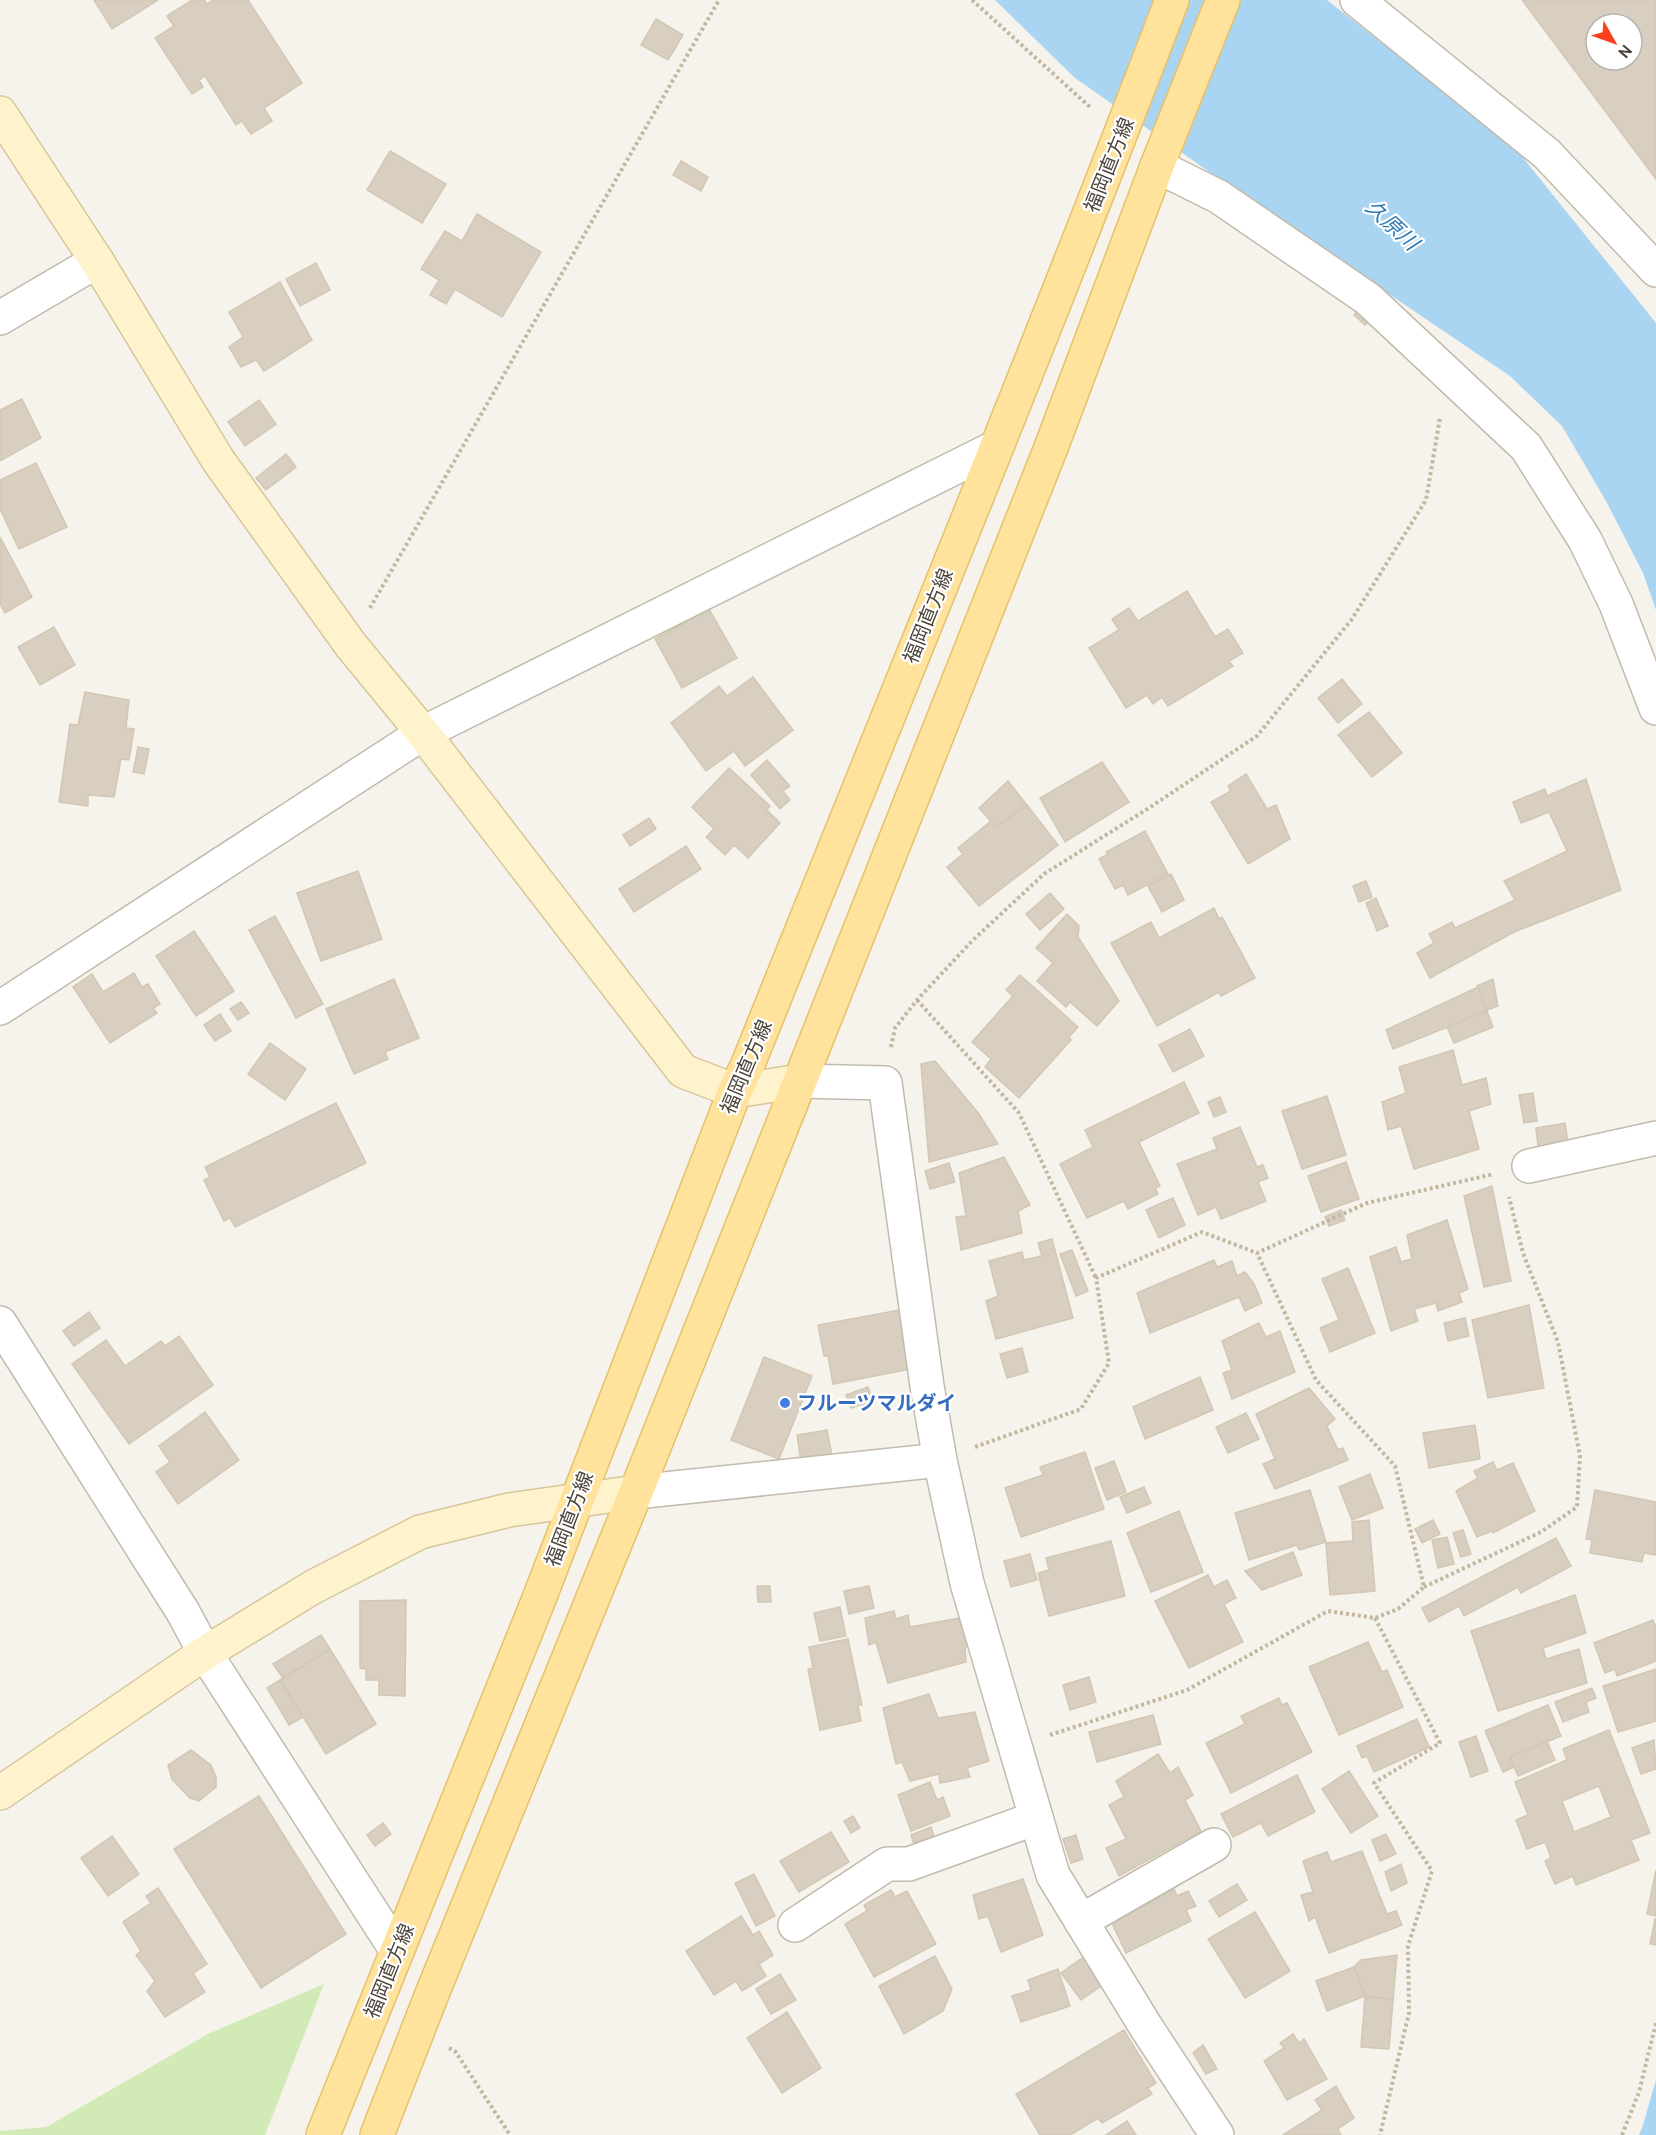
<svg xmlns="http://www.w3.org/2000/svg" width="1656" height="2135" font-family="Cabin,'Noto Sans JP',sans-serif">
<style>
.green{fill:#d2eab5}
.water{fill:#a9d4f2}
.building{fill:#d8cfc1;stroke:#d3c7b4;stroke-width:1.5;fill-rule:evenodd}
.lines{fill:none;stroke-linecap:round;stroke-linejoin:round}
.street-casing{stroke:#c2bbae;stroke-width:36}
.secondary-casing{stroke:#d6c79b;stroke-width:36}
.primary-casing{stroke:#e6c16a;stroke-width:36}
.path{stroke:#c4b79f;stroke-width:4;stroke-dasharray:3 3;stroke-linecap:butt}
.street{stroke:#fff;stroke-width:33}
.secondary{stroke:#fff3cd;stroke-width:33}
.primary{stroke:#ffe39c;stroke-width:33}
.shop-dot{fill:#3f7fe0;stroke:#fff;stroke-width:2}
.labels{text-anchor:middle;stroke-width:4.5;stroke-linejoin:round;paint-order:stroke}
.street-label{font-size:20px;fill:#4b4439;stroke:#fff}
.shop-label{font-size:20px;font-weight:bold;fill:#366cbe;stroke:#fff;text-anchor:start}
.water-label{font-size:21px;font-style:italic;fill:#2e7ab2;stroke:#fff}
</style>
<rect width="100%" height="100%" fill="#f6f3ec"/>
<path class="green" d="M324,1984L265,2135H0V2131L46,2127L210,2033Z"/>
<g class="water">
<path d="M995,0H1327L1516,149L1656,323V610L1643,573L1606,501L1562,426L1510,376L1228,185L1075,78Z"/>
<path d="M1656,2080V2135H1639L1643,2125Z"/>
</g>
<g class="building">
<path d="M94,0H158L112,29Z"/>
<path d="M192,0H204L207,4L213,0H248L302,83L264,108L272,121L251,134L242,121L236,125L205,76L199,80L203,87L192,94L155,38L174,26L167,16Z"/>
<path d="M1522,0H1656V179ZM1596,24H1632V60H1596Z"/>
<path d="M656,19L683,35L668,60L641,45Z"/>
<path d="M390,151L446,184L422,223L367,190Z"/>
<path d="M681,161L708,177L701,191L673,175Z"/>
<path d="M477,214L541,252L502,317L455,289L446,304L430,295L439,280L421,269L445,231L462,241Z"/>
<path d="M316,263L330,290L300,306L286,279Z"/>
<path d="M280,282L312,340L264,371L256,360L241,367L229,347L243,337L229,312Z"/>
<path d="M1360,308L1371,318L1365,325L1354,315Z"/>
<path d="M22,399L41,438L0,461V410Z"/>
<path d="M259,400L276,424L245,446L228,422Z"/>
<path d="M286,454L296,467L266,490L256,478Z"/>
<path d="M36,463L67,527L19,549L0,509V480Z"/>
<path d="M0,537L32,597L5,613L0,604Z"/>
<path d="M1187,591L1215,637L1228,629L1243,653L1229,661L1233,666L1168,706L1162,697L1153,704L1147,695L1126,708L1089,648L1119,630L1112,619L1129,608L1138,621Z"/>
<path d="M709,609L737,658L682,688L655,639Z"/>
<path d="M54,627L75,665L40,685L18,647Z"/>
<path d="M753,677L793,730L745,766L734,751L706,771L671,723L719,686L727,696Z"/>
<path d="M1342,679L1362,704L1338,723L1318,698Z"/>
<path d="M85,692L129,700L126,728L134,729L129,760L121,759L114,797L88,795V806L59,802L70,724L78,725Z"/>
<path d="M1369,712L1402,753L1372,777L1338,735Z"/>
<path d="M138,747L149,749L144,774L133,772Z"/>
<path d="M767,760L790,786L783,791L790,800L780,809L751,775Z"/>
<path d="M1102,762L1129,802L1065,842L1040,798Z"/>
<path d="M729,768L770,806L767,810L780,823L748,858L734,845L725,855L706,837L714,829L692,807Z"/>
<path d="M1246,774L1267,809L1276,805L1290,839L1248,864L1211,802L1231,791L1228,786Z"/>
<path d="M1586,779L1621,890L1514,932L1430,978L1417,953L1434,943L1429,934L1452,922L1455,928L1515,900L1504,881L1567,851L1549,812L1521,823L1513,802L1545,789L1547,796Z"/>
<path d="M1008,781L1027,805L996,827L979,808Z"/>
<path d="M1027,805L1058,845L979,906L947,867L963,854L958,848L991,821L996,827Z"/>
<path d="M649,818L656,829L630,846L623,835Z"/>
<path d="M1145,831L1168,874L1128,895L1123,885L1115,889L1099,859L1108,854L1106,852Z"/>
<path d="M686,846L701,869L634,912L619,889Z"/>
<path d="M358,871L382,939L321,961L297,893Z"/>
<path d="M1171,874L1184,900L1162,912L1148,886Z"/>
<path d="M1366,881L1372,897L1359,902L1353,886Z"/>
<path d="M1050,893L1064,909L1040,930L1026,914Z"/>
<path d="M1376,898L1388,926L1377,931L1366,903Z"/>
<path d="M1214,908L1219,919L1222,917L1255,978L1221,996L1219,992L1157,1026L1111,943L1151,922L1159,938Z"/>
<path d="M1067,914L1079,926L1078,937L1119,1001L1097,1026L1070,1002L1066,1007L1037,981L1053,963L1036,948Z"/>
<path d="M275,916L323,1004L296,1018L249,930Z"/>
<path d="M194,931L234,991L196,1016L156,956Z"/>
<path d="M134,973L142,987L148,984L160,1004L153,1008L157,1013L110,1043L73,987L92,974L103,992Z"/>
<path d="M1020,975L1078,1027L1069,1037L1071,1040L1019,1098L985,1067L991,1059L972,1042L1013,996L1006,990Z"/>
<path d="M394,979L419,1038L385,1052L388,1059L354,1074L326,1009Z"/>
<path d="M1493,979L1498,1006L1487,1010L1477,986Z"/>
<path d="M1478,987L1487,1011L1393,1049L1386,1030Z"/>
<path d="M241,1002L249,1013L238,1020L230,1009Z"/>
<path d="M1487,1011L1493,1027L1454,1043L1447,1027Z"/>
<path d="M220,1014L231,1031L215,1041L204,1025Z"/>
<path d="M1190,1029L1204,1056L1173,1072L1159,1045Z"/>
<path d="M270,1043L306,1069L285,1100L248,1074Z"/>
<path d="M1453,1050L1462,1085L1486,1078L1491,1104L1469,1111L1479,1149L1414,1169L1401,1126L1388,1130L1382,1102L1406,1093L1399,1067Z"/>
<path d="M935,1061L979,1114L998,1144L929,1162L921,1064Z"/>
<path d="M1184,1082L1199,1113L1139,1142L1160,1186L1155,1188L1158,1194L1128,1209L1124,1201L1087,1218L1060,1164L1093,1147L1085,1130Z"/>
<path d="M1533,1093L1537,1121L1524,1123L1519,1095Z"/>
<path d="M1327,1096L1346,1155L1302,1169L1282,1111Z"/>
<path d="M1220,1097L1226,1112L1214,1117L1208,1102Z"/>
<path d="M336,1103L366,1163L235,1227L230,1218L224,1221L204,1180L210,1177L205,1167Z"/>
<path d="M1565,1123L1569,1149L1538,1146L1536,1128Z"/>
<path d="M1240,1127L1257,1167L1263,1165L1268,1178L1258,1182L1266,1201L1221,1219L1216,1207L1198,1215L1177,1164L1217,1149L1213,1138Z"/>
<path d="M1004,1157L1030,1205L1018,1211L1022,1233L961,1250L956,1217L966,1216L959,1173Z"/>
<path d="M1346,1162L1359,1199L1321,1212L1308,1176Z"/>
<path d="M949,1163L955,1182L930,1189L925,1171Z"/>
<path d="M1492,1186L1511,1281L1484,1287L1464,1196Z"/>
<path d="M1173,1198L1185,1225L1159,1238L1146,1210Z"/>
<path d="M1341,1210L1345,1220L1329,1226L1325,1217Z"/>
<path d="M1447,1220L1468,1289L1459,1293L1462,1302L1438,1311L1436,1303L1414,1309L1418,1321L1391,1331L1370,1257L1396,1247L1401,1262L1412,1259L1407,1235Z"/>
<path d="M1052,1239L1073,1318L996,1339L986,1301L998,1296L989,1261L1022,1252L1024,1260L1042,1256L1038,1243Z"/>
<path d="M1072,1250L1088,1291L1076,1296L1060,1254Z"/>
<path d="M1214,1260L1217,1267L1232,1261L1237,1276L1245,1272L1254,1284L1262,1303L1245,1311L1239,1297L1150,1333L1137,1293Z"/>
<path d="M1348,1268L1375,1333L1330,1352L1320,1328L1339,1320L1322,1279Z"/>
<path d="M1529,1305L1544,1388L1488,1398L1472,1320Z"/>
<path d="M910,1308L921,1367L833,1384L828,1356H824L818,1325Z"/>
<path d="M89,1312L100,1328L74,1346L63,1331Z"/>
<path d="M1465,1318L1469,1336L1448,1341L1444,1323Z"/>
<path d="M1259,1323L1266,1337L1280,1331L1295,1372L1232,1399L1223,1373L1232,1370L1222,1341Z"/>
<path d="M179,1336L213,1385L129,1444L72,1364L106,1340L125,1366L161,1341L165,1346Z"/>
<path d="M1022,1348L1028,1372L1007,1378L1000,1354Z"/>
<path d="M764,1357L812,1376L779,1459L731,1440Z"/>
<path d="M1200,1377L1213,1410L1145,1439L1133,1407Z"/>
<path d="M868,1387L873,1401L851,1408L846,1395Z"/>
<path d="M1309,1388L1335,1419L1327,1426L1338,1450L1343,1448L1348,1460L1275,1489L1263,1464L1275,1459L1256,1414Z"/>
<path d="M205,1412L239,1460L178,1504L156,1472L170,1462L159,1446Z"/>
<path d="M1246,1413L1259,1439L1228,1453L1216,1427Z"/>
<path d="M1475,1425L1480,1459L1429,1468L1423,1433Z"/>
<path d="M827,1430L832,1456L801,1461L797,1435Z"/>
<path d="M1085,1452L1104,1509L1021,1537L1005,1488L1043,1475L1040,1467Z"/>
<path d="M1114,1461L1126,1492L1107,1500L1095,1468Z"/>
<path d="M1493,1462L1497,1470L1513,1463L1535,1511L1493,1533L1492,1531L1477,1537L1456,1491L1478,1478L1474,1471Z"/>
<path d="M1370,1474L1383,1508L1352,1520L1339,1487Z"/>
<path d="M1144,1487L1151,1503L1127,1513L1120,1497Z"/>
<path d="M1310,1490L1326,1542L1299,1550L1297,1545L1249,1560L1235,1513Z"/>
<path d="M1595,1490L1656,1502V1555L1644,1553L1642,1562L1590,1553L1592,1540L1586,1539Z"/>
<path d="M1179,1511L1203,1572L1151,1592L1127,1533Z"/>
<path d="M1369,1520L1375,1591L1330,1595L1326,1543L1353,1541L1352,1522Z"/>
<path d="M1433,1520L1440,1534L1422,1543L1415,1529Z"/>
<path d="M1463,1530L1471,1554L1461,1557L1453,1533Z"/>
<path d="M1447,1537L1454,1564L1438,1568L1432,1540Z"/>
<path d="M1556,1538L1571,1566L1521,1593L1518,1587L1464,1616L1459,1606L1429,1622L1422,1608Z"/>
<path d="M1111,1541L1125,1596L1049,1616L1038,1573L1049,1570L1046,1558Z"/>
<path d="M1293,1552L1302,1575L1262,1590L1245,1571Z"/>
<path d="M1030,1554L1037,1580L1011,1587L1004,1561Z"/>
<path d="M1208,1575L1214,1587L1227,1580L1236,1598L1224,1604L1243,1642L1189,1668L1155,1601Z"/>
<path d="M757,1586H770L771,1602H758Z"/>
<path d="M869,1586L874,1608L849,1614L844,1591Z"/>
<path d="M1575,1595L1586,1633L1543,1648L1546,1659L1579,1649L1587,1683L1498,1711L1471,1631Z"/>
<path d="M406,1600L405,1696L379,1695V1680H366V1669L360,1668V1601Z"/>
<path d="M840,1607L846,1636L820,1641L814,1613Z"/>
<path d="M894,1611L896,1619L908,1615L910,1627L959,1618L961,1627L970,1626L972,1646L965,1647L966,1662L888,1683L876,1642L869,1645L865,1618Z"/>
<path d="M1653,1620L1656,1627V1661L1617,1676L1615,1669L1605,1673L1594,1643Z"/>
<path d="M321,1635L330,1649L283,1678L273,1664Z"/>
<path d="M848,1639L862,1705H858L861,1721L820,1730L808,1669L813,1668L809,1647Z"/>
<path d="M1368,1642L1382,1672L1387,1670L1403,1707L1339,1735L1309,1667Z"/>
<path d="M330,1649L376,1724L326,1754L280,1680Z"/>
<path d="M1656,1669V1721L1618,1732L1603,1686Z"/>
<path d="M1089,1677L1096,1702L1070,1710L1063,1685Z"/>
<path d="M280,1680L303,1717L289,1725L267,1688Z"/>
<path d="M1592,1688L1596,1698L1586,1702L1589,1712L1563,1722L1555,1702Z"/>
<path d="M929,1694L938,1718L975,1712L989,1761L967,1768L970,1777L940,1783L939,1774L910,1781L902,1762L896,1764L883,1708Z"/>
<path d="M1279,1698L1282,1705L1287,1703L1312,1752L1231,1793L1206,1743L1245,1724L1241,1716Z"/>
<path d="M1548,1705L1561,1736L1510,1757L1514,1767L1503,1772L1485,1731Z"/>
<path d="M1153,1715L1161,1744L1097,1762L1089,1732Z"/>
<path d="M1417,1719L1429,1747L1374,1772L1367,1756L1362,1758L1357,1746Z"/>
<path d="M1609,1730L1650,1833L1631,1840L1639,1860L1576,1885L1573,1876L1555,1884L1545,1861L1551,1858L1545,1842L1527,1849L1516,1820L1528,1815L1515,1782L1567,1760L1563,1749ZM1599,1786L1611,1817L1574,1832L1562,1801Z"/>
<path d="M1476,1736L1488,1771L1471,1777L1459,1742Z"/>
<path d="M1654,1740L1656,1769L1641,1774L1632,1748Z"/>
<path d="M1547,1741L1555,1760L1518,1776L1510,1757Z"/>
<path d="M191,1750L211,1765L216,1777V1787L199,1801L190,1798L172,1779L168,1765Z"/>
<path d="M1158,1754L1170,1773L1178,1767L1193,1795L1185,1800L1201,1831L1119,1876L1106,1848L1126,1839L1109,1805L1124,1797L1116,1781Z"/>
<path d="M1349,1771L1378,1816L1351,1833L1322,1789Z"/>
<path d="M1297,1775L1315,1812L1268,1836L1261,1823L1233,1837L1221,1814Z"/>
<path d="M930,1782L937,1800L943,1797L950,1816L911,1831L898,1795Z"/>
<path d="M259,1796L346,1934L261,1988L174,1849Z"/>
<path d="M853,1816L860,1828L851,1833L844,1821Z"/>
<path d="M383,1823L391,1834L375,1846L367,1835Z"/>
<path d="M931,1827L934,1836L914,1844L911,1835Z"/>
<path d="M831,1832L849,1862L799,1892L780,1861Z"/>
<path d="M1386,1834L1396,1854L1380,1861L1372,1840Z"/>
<path d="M1076,1835L1083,1859L1071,1863L1063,1839Z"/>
<path d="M112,1836L139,1874L108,1896L81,1858Z"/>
<path d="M1362,1851L1387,1914L1396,1911L1402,1925L1329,1953L1315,1917L1309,1921L1301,1895L1313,1892L1303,1861L1327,1852L1331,1862Z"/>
<path d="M1401,1864L1407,1883L1391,1891L1385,1872Z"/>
<path d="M1656,1870V1916L1647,1914Z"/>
<path d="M754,1874L775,1916L756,1926L735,1883Z"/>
<path d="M1023,1879L1043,1935L1001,1952L988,1916L979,1919L973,1895Z"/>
<path d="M1237,1884L1247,1900L1219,1917L1209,1901Z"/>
<path d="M158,1888L207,1964L193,1973L205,1992L165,2017L147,1991L155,1981L136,1955L141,1951L123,1922L151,1903L146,1896Z"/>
<path d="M1174,1889L1177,1896L1188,1891L1196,1906L1186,1910L1191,1921L1126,1953L1112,1923Z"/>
<path d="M891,1890L895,1897L907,1891L936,1944L874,1977L845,1924L867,1911L864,1905Z"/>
<path d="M1255,1912L1290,1971L1245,1998L1208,1939Z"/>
<path d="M741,1916L753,1935L759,1931L773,1955L759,1964L766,1976L742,1991L736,1981L714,1995L686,1951Z"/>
<path d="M1655,1919H1656V1945L1650,1944Z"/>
<path d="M1397,1955L1393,2000L1365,1996L1354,1967L1361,1960Z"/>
<path d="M935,1956L952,1989L943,2011L904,2034L879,1986Z"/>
<path d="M1085,1956L1104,1984L1081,2000L1061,1973Z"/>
<path d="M1354,1967L1365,1996L1327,2011L1316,1981Z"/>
<path d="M1058,1969L1070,2006L1021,2022L1012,1996L1031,1990L1028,1980Z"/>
<path d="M780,1974L796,2000L771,2014L756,1989Z"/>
<path d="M1365,1996L1393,2000L1389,2049L1361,2047Z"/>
<path d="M787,2012L821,2068L782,2093L747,2038Z"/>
<path d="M1124,2030L1156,2083L1148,2088L1152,2094L1102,2123L1098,2118L1070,2135H1040L1016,2094Z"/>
<path d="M1293,2034L1299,2043L1304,2039L1327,2079L1287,2100L1264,2061L1284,2048L1280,2043Z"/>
<path d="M1203,2045L1217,2069L1206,2074L1193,2053Z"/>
<path d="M1336,2086L1354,2118L1338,2129L1341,2135H1283L1322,2110L1315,2100Z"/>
<path d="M1127,2121L1136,2135H1106Z"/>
</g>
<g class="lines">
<g class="street-casing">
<g id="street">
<path d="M1357,0L1547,154L1656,270"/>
<path d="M1157,166L1219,197L1368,299L1526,447L1585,540L1616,604L1656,708"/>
<path d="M0,318L97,261"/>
<path d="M0,1008L423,733L996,447"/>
<path d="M800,1081L885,1083L927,1386L940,1460L967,1583L1053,1875L1146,2027L1217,2135"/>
<path d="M1529,1166L1656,1138"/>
<path d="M0,1323L183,1612L205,1653L397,1951"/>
<path d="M636,1492L940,1460"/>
<path d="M1081,1921L1214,1845"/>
<path d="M795,1925L887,1864H909L1036,1818"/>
</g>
</g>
<g class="secondary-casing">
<g id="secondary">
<path d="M0,113L97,261L218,460L350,644L423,733L683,1071L735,1091L800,1081"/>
<path d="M0,1793L205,1653L313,1587L420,1532L509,1510L636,1492"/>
</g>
</g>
<g class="primary-casing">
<g id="primary">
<path d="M323,2135L537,1604L735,1091L748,1064C890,710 1036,357 1172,0"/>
<path d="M377,2135L432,1994L636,1492L800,1081L1052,445L1157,166L1223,0"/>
</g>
</g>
<g class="path">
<path d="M972,0L1091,108"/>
<path d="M370,608L719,0"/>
<path d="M917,1000L1019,1113L1096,1278"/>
<path d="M891,1047L895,1028L917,1000L973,940L1044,874L1152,806L1257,736L1352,619L1426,500L1440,418"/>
<path d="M975,1447L1081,1409L1109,1363L1096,1278L1202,1232L1257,1253L1367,1203L1494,1174"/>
<path d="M1424,1587L1541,1532L1577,1507L1580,1456L1558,1342L1523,1253L1509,1197"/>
<path d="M1375,1618L1440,1743L1374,1783L1432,1871L1408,1946L1409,2013L1380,2135"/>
<path d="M1050,1735L1187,1690L1328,1611L1375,1618L1398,1609L1424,1587L1395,1466L1316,1380L1257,1253"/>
<path d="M449,2048L455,2051L510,2135"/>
<path d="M1622,2135L1639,2092L1656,2023"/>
</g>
<use href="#street" class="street"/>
<use href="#secondary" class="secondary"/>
<use href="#primary" class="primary"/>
</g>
<circle class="shop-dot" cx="785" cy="1403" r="6"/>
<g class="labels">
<g class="street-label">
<text transform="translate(1109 165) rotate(-68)" y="7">福岡直方線</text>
<text transform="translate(928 616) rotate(-68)" y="7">福岡直方線</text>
<text transform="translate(746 1067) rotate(-67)" y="7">福岡直方線</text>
<text transform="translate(569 1519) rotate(-69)" y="7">福岡直方線</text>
<text transform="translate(389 1971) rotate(-68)" y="7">福岡直方線</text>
</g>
<g class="shop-label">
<text x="797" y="1410">フルーツマルダイ</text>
</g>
<g class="water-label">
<text transform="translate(1392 225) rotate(43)" y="7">久原川</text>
</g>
</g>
<g transform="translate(1614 42) rotate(130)"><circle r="28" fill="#ffffff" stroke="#b7b4b0" stroke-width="1.5"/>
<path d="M0-4.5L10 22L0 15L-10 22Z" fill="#fc3f1d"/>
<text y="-9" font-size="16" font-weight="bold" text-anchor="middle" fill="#4b4439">N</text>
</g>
</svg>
